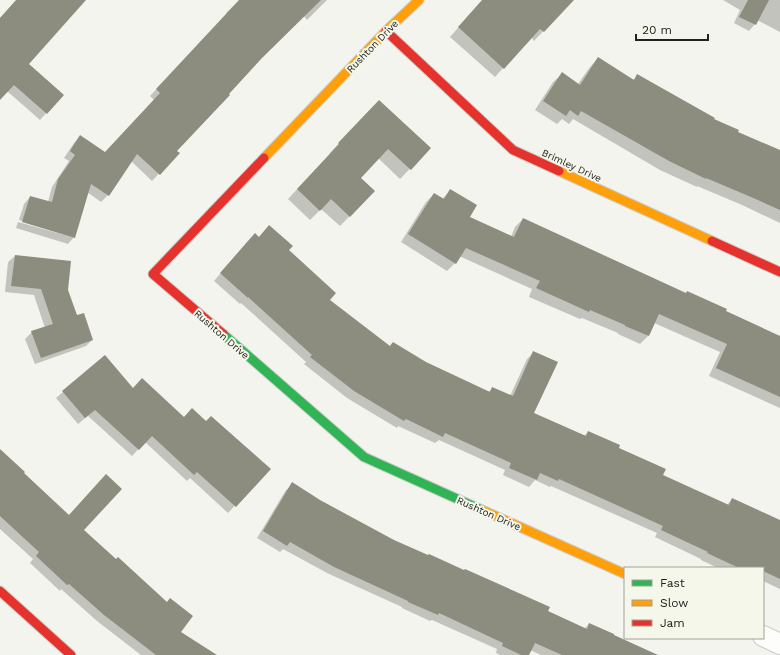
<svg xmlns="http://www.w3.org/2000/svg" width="780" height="655" font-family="'Work Sans',sans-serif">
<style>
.shadow{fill:#0003}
.building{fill:#8c8d7e}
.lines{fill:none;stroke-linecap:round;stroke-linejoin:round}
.street-casing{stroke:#ccccc8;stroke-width:22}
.fast-casing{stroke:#ccccc8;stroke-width:11}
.slow-casing{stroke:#ccccc8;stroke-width:11}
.jam-casing{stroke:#ccccc8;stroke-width:11}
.street{stroke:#fdfdfc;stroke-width:20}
.fast{stroke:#30b455;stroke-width:9}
.slow{stroke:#ff9f0a;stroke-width:9}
.jam{stroke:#e5322d;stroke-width:9}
.labels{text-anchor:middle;stroke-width:4;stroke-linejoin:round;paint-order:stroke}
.street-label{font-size:10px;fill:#20211d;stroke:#f6f7eb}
</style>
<rect width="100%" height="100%" fill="#f4f4ee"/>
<g class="shadow">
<path d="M17,0H85L28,64L62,95L40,120L7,91L0,99V18Z"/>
<path d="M240,0H327L307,20L304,16L259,60L176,151L178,153L152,181L131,161L108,195L101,202L87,192L74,237L68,244L16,228L18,222L72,237V235L19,220L24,204L30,197L48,202L52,187L69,161L64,158L74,143L80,136L105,153L154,100L150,96L227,14L226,13Z"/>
<path d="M490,0H561L567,6L534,41L531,37L495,77L450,37L470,14Z"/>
<path d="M723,0H780V32L757,20L755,24L749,31L734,23L740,10Z"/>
<path d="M598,58L632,81L638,75L713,119L737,132L780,151V223L742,205L697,186V187L660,170L573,119L569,124L562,119L557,124L535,110L553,82L562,74L578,84L590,67Z"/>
<path d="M369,111L430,148L400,179L378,158L360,178L374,191L340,226L321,209L310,220L288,199L330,154H329Z"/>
<path d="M451,190L468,217L511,237L515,227L523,219L777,336L778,335L780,336V408L709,376L720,352L654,323L648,336L640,344L618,334V333L582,318L580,319L529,297L532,289L459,256L455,263L447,271L401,242L426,202L434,194L442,199Z"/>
<path d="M259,238L288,250L329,300L389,347L393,343L426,363L488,392L493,388L510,396L527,359L534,352L533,413L584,436L588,432L618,448L662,475L727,505L732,499L780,521V589L763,581V568H718L701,560V559L655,537L657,533L551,486L550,487L535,480L529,487L503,475L505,470L439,440L435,443L398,426L397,428L347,398L304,364L306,362L241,303L240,304L214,281L248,241Z"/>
<path d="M15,256L67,290L76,317L92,340L86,346L35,364L25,339L32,332L45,328L34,295L5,292L8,262Z"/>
<path d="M104,356L132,389L184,418L206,422L269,469L228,513L190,478L187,481L145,442L132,456L88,416L78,424L56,398Z"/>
<path d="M0,450L23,473L83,531L179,632L215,655H141L97,621L61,589L60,591L30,563L33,559L0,529Z"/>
<path d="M293,484L320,501L394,541L584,629L589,624L656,655H541L530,650L528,655H500L496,653L497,649L432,620L430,621L402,608V607L327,573L283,549L280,552L257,538L286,490Z"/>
</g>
<g class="building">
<path d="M16,0H86L29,64L64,95L47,114L14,85L0,100V18Z"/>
<path d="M239,0H321L261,59L229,94L230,95L177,151L180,153L160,175L137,154L109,196L91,184L75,238L22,222L30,196L52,202L58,179L75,155L70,151L80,135L105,152L160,93L156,89Z"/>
<path d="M482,0H574L544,32L540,29L504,69L458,27Z"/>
<path d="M748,0H769L756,25L739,17Z"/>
<path d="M598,57L634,80L637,74L715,118L714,119L739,130L738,132L780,150V210L751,197L706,178V179L669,161L581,111L578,116L570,110L566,116L543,101L562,72L580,85Z"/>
<path d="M379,100L431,148L411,170L388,149L361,178L375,191L350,217L331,199L320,211L297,189L339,144L338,143Z"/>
<path d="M450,189L477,205L470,217L514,237L523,218L686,293L687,291L727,309L726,311L780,336V397L716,368L727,344L659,314L649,336L625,326V325L590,310L589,312L536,288L540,281L466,248L456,264L408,234L434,193L444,199Z"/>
<path d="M269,225L293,246L289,250L336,293L330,300L390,346L393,342L426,362L490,392L492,387L513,396L533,351L558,362L534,413L586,436L588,431L620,445L619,448L666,469L663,475L729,505L732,498L780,520V579L763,571V568H739L707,553L708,552L661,530L663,526L559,479L558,481L540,473L537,480L509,468L511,463L445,433L443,437L406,419L404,421L354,391L310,357L312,355L248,297V298L220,273L255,233L259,237Z"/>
<path d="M15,255L71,261L68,290L77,315L84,313L93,340L41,358L31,331L53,324L41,289L11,286Z"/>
<path d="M105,355L133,388L142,378L184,417L192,408L206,421L211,416L271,469L236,507L197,472L194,475L152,436L139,450L95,410L85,418L62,391Z"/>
<path d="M0,449L25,472L24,473L69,515L106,474L122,489L84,530L116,559L118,557L167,602L170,598L193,616L181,632L217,655H156L104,615L69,584L67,585L36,556L39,552L0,516Z"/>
<path d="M292,482L320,500L394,540L428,555L429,554L464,570L465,569L550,607L548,611L587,629L589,623L614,634V635L658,655H562L535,643L529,655H521L502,646L503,643L439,613L438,615L408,602V601L334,567L290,542L287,546L263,531Z"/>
</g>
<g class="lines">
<g class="street-casing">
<path id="street" d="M763,636L780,644"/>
</g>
<g class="fast-casing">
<path id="fast" d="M223,334L364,457L482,510"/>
</g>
<g class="slow-casing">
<g id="slow">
<path d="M264,158L386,31L419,0"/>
<path d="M559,171L712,241"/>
<path d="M482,510L625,574"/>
</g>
</g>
<g class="jam-casing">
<g id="jam">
<path d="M386,31L513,150L559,171"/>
<path d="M712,241L780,272"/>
<path d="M223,334L153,274L264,158"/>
<path d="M0,591L71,655"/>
</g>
</g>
<use href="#street" class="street"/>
<use href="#fast" class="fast"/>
<use href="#slow" class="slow"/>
<use href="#jam" class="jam"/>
</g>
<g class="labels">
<g class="street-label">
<text transform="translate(372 46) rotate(-46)" y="4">Rushton Drive</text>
<text transform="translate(572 165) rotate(25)" y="4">Brimley Drive</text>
<text transform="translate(222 334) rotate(41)" y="4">Rushton Drive</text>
<text transform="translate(489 513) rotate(24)" y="4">Rushton Drive</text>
</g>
</g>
<rect x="624" y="567" width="140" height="72" fill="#f6f7eb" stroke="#a0a199"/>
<rect x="632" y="580" width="20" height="6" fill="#30b455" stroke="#a0a199"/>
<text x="660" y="587" font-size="12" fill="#20211d">Fast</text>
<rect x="632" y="600" width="20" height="6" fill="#ff9f0a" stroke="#a0a199"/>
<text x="660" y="607" font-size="12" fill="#20211d">Slow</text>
<rect x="632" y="620" width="20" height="6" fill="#e5322d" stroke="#a0a199"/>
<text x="660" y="627" font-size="12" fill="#20211d">Jam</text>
<path d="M636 34v6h72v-6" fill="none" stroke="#20211d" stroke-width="2"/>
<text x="642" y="34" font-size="12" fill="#20211d" stroke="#f6f7eb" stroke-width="3" paint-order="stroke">20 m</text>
</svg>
